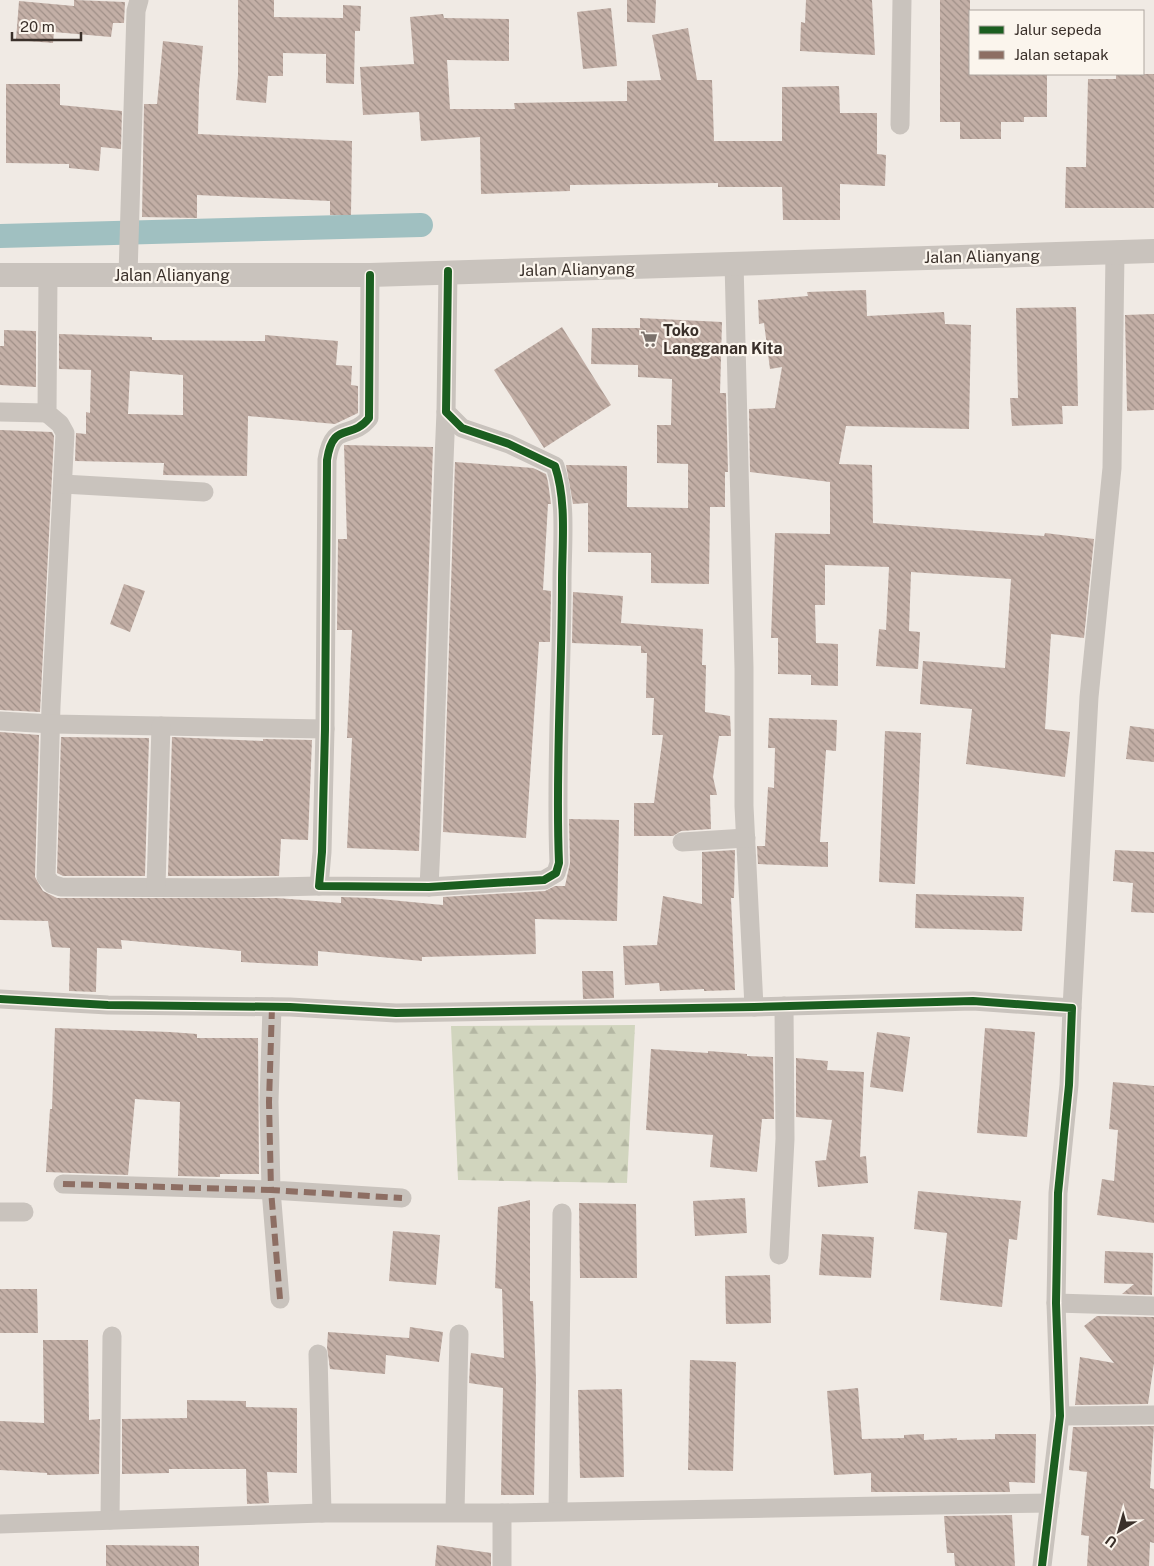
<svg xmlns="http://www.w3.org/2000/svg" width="1154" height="1566" font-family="'Public Sans',sans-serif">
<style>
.forest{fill:url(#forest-firs)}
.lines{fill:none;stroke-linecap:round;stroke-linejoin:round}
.canal{stroke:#a0c0c1;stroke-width:24}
.building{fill:url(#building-back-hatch);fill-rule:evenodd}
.minor{stroke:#c9c3bd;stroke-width:19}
.tertiary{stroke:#c9c3bd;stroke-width:24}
.quiet{stroke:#8d6e63;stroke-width:6;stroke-dasharray:12 6;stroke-linecap:butt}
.cycleway-casing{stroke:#fbf5ed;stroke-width:11}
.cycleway{stroke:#1b5e20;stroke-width:8}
.labels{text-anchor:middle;stroke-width:4.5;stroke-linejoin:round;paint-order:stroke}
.street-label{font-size:16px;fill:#3a302a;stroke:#fbf5ed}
.poi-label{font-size:16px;font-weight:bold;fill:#3a302a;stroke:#fbf5ed;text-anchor:start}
</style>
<defs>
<pattern id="forest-firs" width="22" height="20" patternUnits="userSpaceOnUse" patternTransform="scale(1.25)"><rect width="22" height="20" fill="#d1d5be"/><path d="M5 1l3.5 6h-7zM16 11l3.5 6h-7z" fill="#b4b7a3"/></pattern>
<pattern id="building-back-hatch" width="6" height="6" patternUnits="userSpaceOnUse" patternTransform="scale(1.25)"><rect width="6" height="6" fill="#c3afa6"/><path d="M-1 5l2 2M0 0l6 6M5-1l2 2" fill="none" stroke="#9f8f87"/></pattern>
</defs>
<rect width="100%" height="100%" fill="#f0eae4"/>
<path class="forest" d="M635,1025L627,1183L458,1180L451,1026Z"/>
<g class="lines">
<path class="canal" d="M0,236L421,225"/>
</g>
<g class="building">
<path d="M74,0L125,2L124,23H113L111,37L54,32L53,43L16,40L19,1L74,6Z"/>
<path d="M238,0H274V17L343,18V5L361,6L360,31H355L354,84L326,83V54L283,53V76H268L266,103L236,100L238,75Z"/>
<path d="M627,0H656L655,23L627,22Z"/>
<path d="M806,0H872L875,55L800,51L801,22L805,23Z"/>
<path d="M940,0H970V74H1047V117H1024V122H1001V139H960V122H940Z"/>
<path d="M611,8L617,66L583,69L577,12Z"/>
<path d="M443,14L444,18L509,19V61L447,60L450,109H515L514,103L627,101V81L661,80L652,35L688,28L697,80H712L714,141H782V87L839,86L840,113H877V154L886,155L885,186L840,184V220H783L782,187H718V183L570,185V191L481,194L480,137L421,141L419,112L363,115L360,67L414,64L410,17Z"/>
<path d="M163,41L203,46L199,90L198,134L352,141L351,215H330V201L197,195V218L142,217L144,104H157Z"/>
<path d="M1116,74H1154V208H1065L1066,167H1086L1088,79H1116Z"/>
<path d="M6,84H60V105L122,111L121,149L101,147L99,171L69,168V164L6,163Z"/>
<path d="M866,290L867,316L944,312L945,324L971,325L969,429L846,426L839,464L872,465L873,523L1044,536L1045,533L1094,539L1084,638L1051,634L1045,729L1070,732L1065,777L966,764L972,709L920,704L923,661L1005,668L1011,579L911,572L909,631L920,632L918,669L876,666L879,629L886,630L889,567L825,565V605H815L816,643L838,644V686L811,685V675L778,674V638H771L775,533L830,534V482L750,472L749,409L775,408L782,367L770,369L764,323L759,324L758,300L808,296L807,292Z"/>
<path d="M1076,307L1078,406H1062L1063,424L1012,426L1010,398H1018L1016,308Z"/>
<path d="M1154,314V410L1127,411L1125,315Z"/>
<path d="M640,318L722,322L720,393H726L728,472H725V507H710L709,584L651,583V553L588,552V503L573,504L566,465L627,466V507L688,508V464L657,463V425H671L672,379L638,377V365L591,364L592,328H640Z"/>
<path d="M562,327L611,405L544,448L494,370Z"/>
<path d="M4,330L36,331V387L0,385V346H4Z"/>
<path d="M59,334L152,337V340L265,341V335L338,341L336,365L352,366L351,385L358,386V413L335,424L248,416L247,476L163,475L164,463L75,461L76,433L86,434V412L90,413L91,370L59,369ZM130,371L183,375V415L128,414Z"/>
<path d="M0,430L52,432L54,436L40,712L0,710Z"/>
<path d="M344,445L433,447L419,851L347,848L352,738H347L352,630H337L338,539H347Z"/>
<path d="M455,462L533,468L546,474L548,482L551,504H548L543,590L551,591L550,642H539L526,838L443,832Z"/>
<path d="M124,584L145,591L130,632L110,624Z"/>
<path d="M573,592L623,596L621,623L703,629L702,665H706L705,712L730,716L731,736H719L713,777L717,795H710L711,829L681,831L673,836H634V803H654L663,735H652L654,698H646L647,653H641V646L572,643Z"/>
<path d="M769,718L837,720L836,751L826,750L820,842H828V867L758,864L757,846H765L768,787L774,788L775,748H768Z"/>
<path d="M1130,726L1154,729V762L1126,759Z"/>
<path d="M885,731L921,733L915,884L879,882Z"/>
<path d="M0,732L39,735L35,877L43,891L57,898H277L341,903V897L369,898L443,905V897L545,891L555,886H565L570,863L569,819L619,820L617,921L535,919L536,954L422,957V961L318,951V966L241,962V951L121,940L122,949L97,948L96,992L69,991L70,948L52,947L48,921L0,920Z"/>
<path d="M61,737L149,738L145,876H63L57,873Z"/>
<path d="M172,737L263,741V739L312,740L308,840L281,839L279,876H168Z"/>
<path d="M735,850L734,898H731L735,990L704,991V989L660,991L659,983L625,985L623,946L657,945L663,896L702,904V852Z"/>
<path d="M1115,850L1154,852V913L1131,912L1133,883L1113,881Z"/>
<path d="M916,894L1024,897L1022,931L915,928Z"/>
<path d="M582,971H613L614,998L583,999Z"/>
<path d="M55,1028L170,1032L197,1034V1038H258L259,1174H220V1177L178,1176L180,1102L135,1099L128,1175L46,1172L50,1109H52Z"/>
<path d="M985,1028L1035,1032L1027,1137L977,1133Z"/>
<path d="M877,1032L910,1037L903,1092L870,1087Z"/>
<path d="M651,1049L708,1053V1051L747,1054V1056L773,1057L774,1119H762L757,1172L710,1167L713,1135L646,1130Z"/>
<path d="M796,1058L828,1061L827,1070L864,1072L860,1157L866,1156L868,1183L818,1187L815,1161L826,1160L832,1120L796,1117Z"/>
<path d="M1113,1082L1154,1086V1223L1097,1215L1102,1179L1114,1181L1118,1130L1109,1129Z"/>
<path d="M918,1191L1021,1201L1017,1240L1009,1239L1002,1307L940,1300L947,1233L914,1229Z"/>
<path d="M745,1198L747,1233L695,1236L693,1201Z"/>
<path d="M530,1200V1301H533L536,1379L534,1495H501L503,1388L469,1383L470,1363L471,1353L504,1358L502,1289L495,1288L498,1207Z"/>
<path d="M579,1203L636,1204L637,1278H580Z"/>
<path d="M393,1231L440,1235L436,1285L389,1281Z"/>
<path d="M822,1234L874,1237L871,1278L819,1275Z"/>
<path d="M1105,1251L1153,1253L1152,1295L1122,1294L1134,1284L1104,1283Z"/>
<path d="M770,1275L771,1323L726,1324L725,1276Z"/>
<path d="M0,1289H37L38,1333H0Z"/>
<path d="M1097,1316L1154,1317V1363L1148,1404L1075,1405L1080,1357L1114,1363L1084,1326Z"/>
<path d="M410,1327L443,1332L439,1362L386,1355L385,1374L330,1369L327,1347L328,1332L409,1338Z"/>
<path d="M43,1340H88L89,1420L100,1419L99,1474L47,1475V1473L0,1470V1421L44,1423Z"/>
<path d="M690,1360L736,1362L733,1471L688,1470Z"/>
<path d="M858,1388L862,1439L904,1438V1435L924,1434V1440L957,1438V1440L995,1439V1434H1036L1035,1483L1009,1482L1010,1492H871V1473L834,1475L827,1391Z"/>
<path d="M622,1389L624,1477L580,1478L578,1390Z"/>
<path d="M187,1400L246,1401V1407L297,1408V1473L267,1472L269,1503L247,1504L246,1469H169V1473L122,1474V1419L187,1418Z"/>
<path d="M1154,1426L1150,1488L1154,1489V1543L1150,1542L1149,1566H1087L1089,1536L1081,1535L1087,1472L1069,1470L1073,1427Z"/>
<path d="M1012,1515L1015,1566H955L954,1553H947L944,1516Z"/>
<path d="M106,1545L199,1546V1566H106Z"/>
<path d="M437,1545L491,1553V1566H435Z"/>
</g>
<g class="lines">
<g class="minor">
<path d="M900,125L902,0"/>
<path d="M734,262L744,668V806L754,1007"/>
<path d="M48,274L47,413L60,424L65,433L51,706L46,877L52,884L61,887L236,888L319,886"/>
<path d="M128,275L136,11L139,0"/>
<path d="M370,275L369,418C351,441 333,420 327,460L325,729L322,852L319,886L429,887L544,880L556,873L559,863C555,769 562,676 562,582C562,544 567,502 555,466L509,444L462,428L446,412L448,271"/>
<path d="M0,412L47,413"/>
<path d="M63,484L204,492"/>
<path d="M0,721L52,724L325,729"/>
<path d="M682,842L746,838"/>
<path d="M156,886L161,726"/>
<path d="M429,887C437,729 439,570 446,412"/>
<path d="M0,999L108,1005L290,1007L396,1013L754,1007L973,1001L1072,1008L1069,1085L1058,1193L1056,1303L1060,1416L1042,1566"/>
<path d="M272,1007L269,1102L271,1190L402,1198"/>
<path d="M1072,1008L1089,697L1112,468L1115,253"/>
<path d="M63,1184L271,1190L280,1299"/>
<path d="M0,1212H24"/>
<path d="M779,1255L785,1139L784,1006"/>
<path d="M1056,1303L1154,1306"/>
<path d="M318,1354L322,1513"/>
<path d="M1060,1416L1154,1415"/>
<path d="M558,1511L562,1213"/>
<path d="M455,1512L459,1334"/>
<path d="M502,1513V1566"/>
<path d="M110,1520L112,1336"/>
<path d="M0,1524L322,1513H502L1050,1503"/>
</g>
<path class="tertiary" d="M0,275H370L1154,251"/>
<g class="quiet">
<path d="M272,1007L269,1102L271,1190L402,1198"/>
<path d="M63,1184L271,1190L280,1299"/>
</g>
<g class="cycleway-casing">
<g id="cycleway">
<path d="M370,275L369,418C351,441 333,420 327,460L325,729L322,852L319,886L429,887L544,880L556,873L559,863C555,769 562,676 562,582C562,544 567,502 555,466L509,444L462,428L446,412L448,271"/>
<path d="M0,999L108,1005L290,1007L396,1013L754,1007L973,1001L1072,1008L1069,1085L1058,1193L1056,1303L1060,1416L1042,1566"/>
</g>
</g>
<use href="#cycleway" class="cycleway"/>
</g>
<defs>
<g id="supermarket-bare" transform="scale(1.35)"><path d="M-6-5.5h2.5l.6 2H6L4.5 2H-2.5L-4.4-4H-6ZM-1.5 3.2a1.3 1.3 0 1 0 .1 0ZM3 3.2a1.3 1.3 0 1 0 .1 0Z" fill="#7a716b" stroke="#fbf5ed" stroke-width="2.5" paint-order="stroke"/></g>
</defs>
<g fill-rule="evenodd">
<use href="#supermarket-bare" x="649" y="339"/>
</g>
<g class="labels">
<g class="street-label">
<text transform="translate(982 256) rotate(-1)" y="6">Jalan Alianyang</text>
<text transform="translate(577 269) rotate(-1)" y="6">Jalan Alianyang</text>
<text x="172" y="281">Jalan Alianyang</text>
</g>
<g class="poi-label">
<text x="663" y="336">Toko<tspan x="663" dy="18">Langganan Kita</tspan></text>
</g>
</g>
<rect x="969" y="10" width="175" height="65" fill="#fbf5ed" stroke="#aea69f"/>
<rect x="979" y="26" width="25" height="8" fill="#1b5e20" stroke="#aea69f"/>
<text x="1014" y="35" font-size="15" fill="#3a302a">Jalur sepeda</text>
<rect x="979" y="51" width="25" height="8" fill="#8d6e63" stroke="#aea69f"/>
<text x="1014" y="60" font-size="15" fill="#3a302a">Jalan setapak</text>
<g transform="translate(1119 1531) rotate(217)" stroke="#fbf5ed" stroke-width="4" paint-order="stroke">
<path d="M0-4L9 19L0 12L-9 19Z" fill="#3a302a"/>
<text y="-8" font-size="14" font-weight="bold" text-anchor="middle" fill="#3a302a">U</text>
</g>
<path d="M12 32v8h69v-8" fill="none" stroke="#3a302a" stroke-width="2.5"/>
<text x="20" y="32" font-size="15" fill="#3a302a" stroke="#fbf5ed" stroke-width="4" paint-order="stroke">20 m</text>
</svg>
